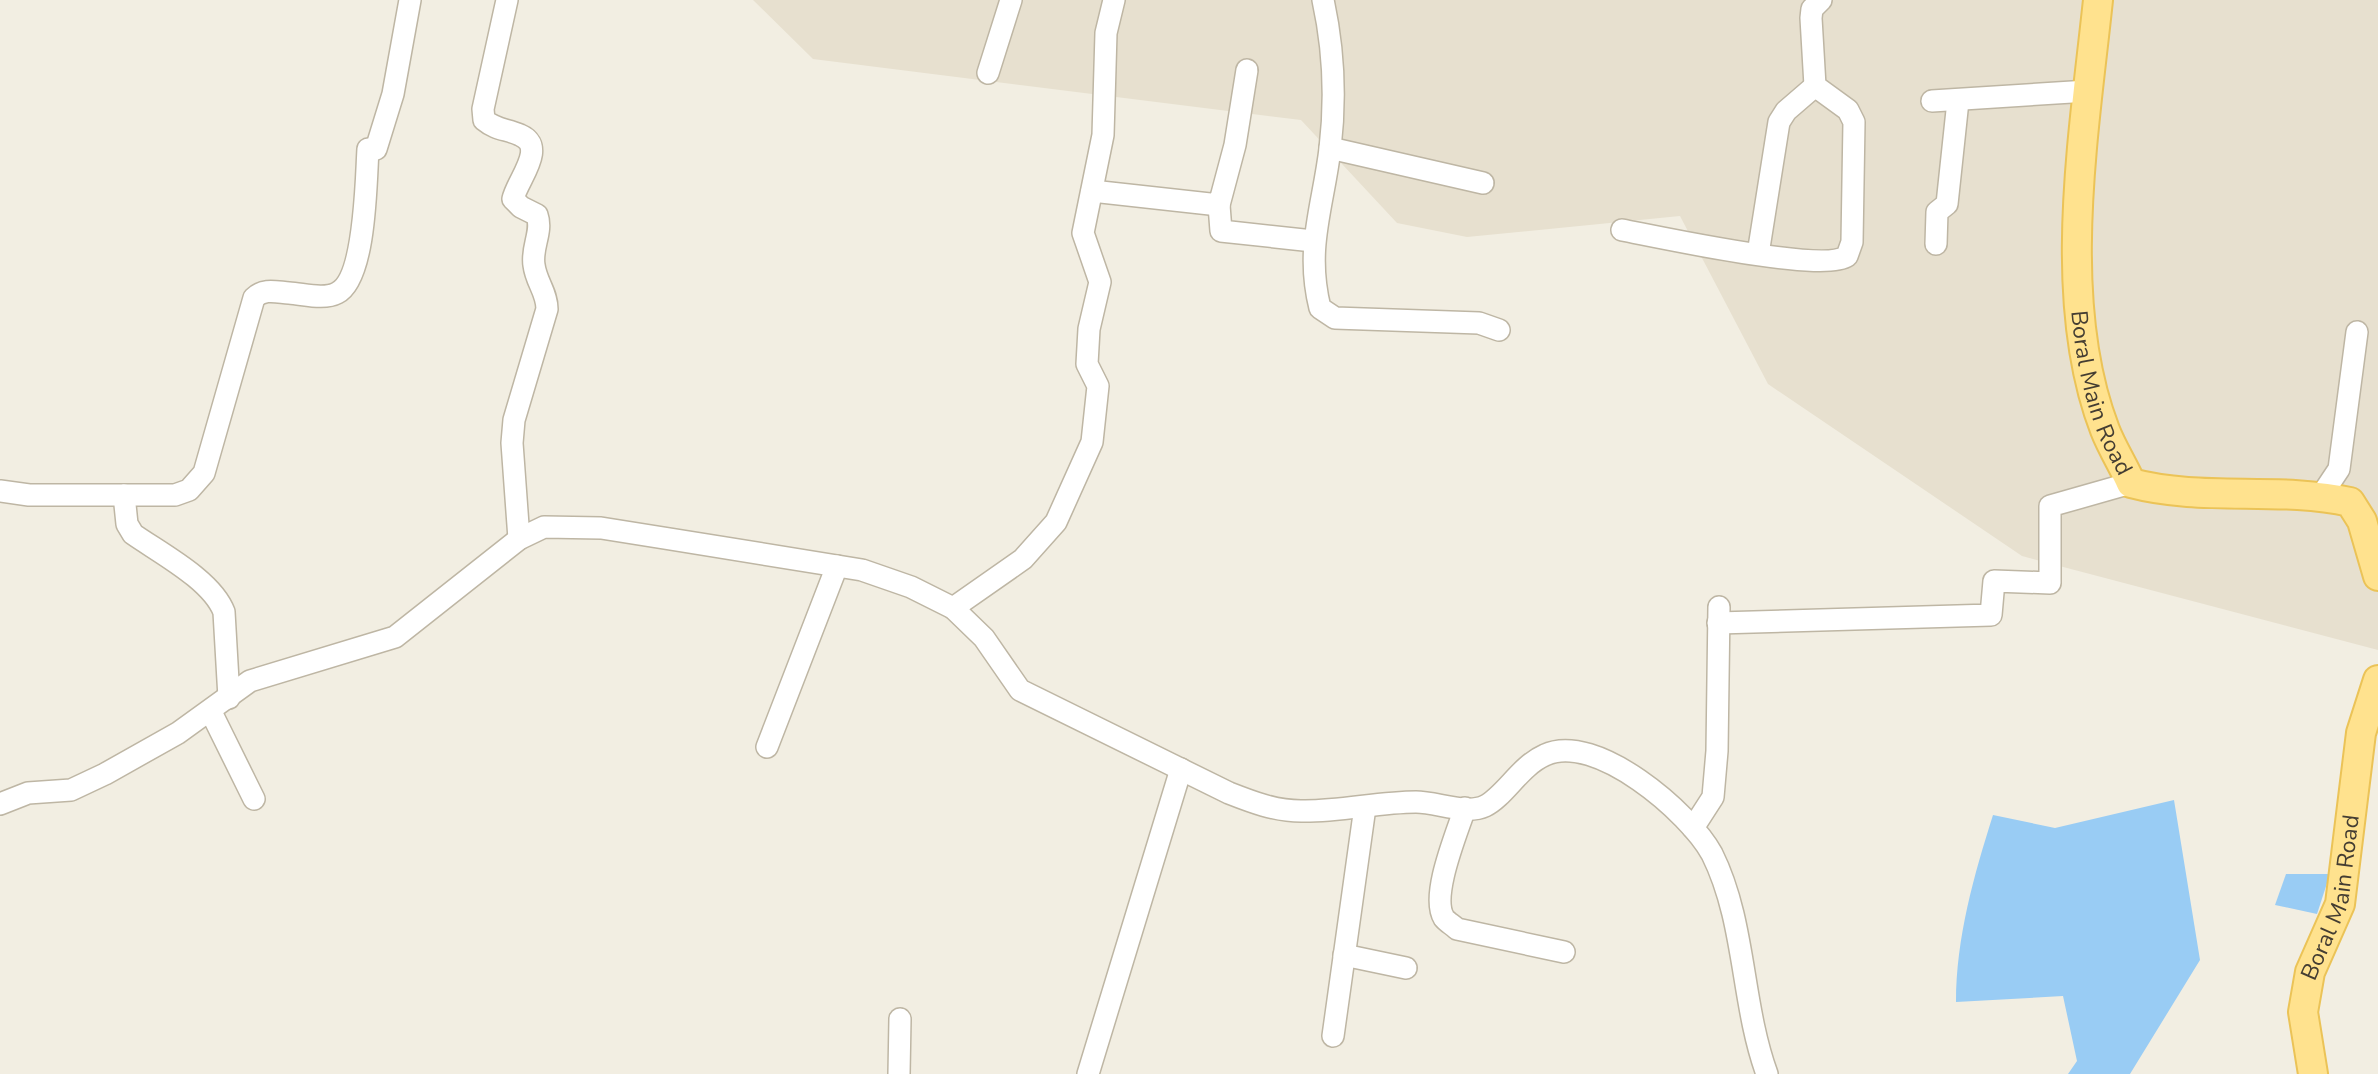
<svg xmlns="http://www.w3.org/2000/svg" width="2378" height="1074" font-family="'Nunito Sans',sans-serif">
<style>
.residential{fill:#e7e0cf}
.water{fill:#99ccf4}
.lines{fill:none;stroke-linecap:round;stroke-linejoin:round}
.minor-casing{stroke:#beb6a4;stroke-width:24}
.major-casing{stroke:#ebc357;stroke-width:32}
.minor{stroke:#fff;stroke-width:21}
.major{stroke:#ffe28e;stroke-width:28}
.labels{text-anchor:middle;stroke-width:5;stroke-linejoin:round;paint-order:stroke}
.street-label{font-size:23px;fill:#443d32;stroke:#fff}
</style>
<rect width="100%" height="100%" fill="#f2eee2"/>
<path class="residential" d="M753,0H2378V650L2022,556L1768,384L1680,216L1467,237L1397,223L1301,120L813,59Z"/>
<g class="water">
<path d="M2174,800L2200,960L2130,1074H2068L2077,1061L2063,996L1956,1002C1956,938 1974,875 1993,815L2055,828Z"/>
<path d="M2286,874H2330L2317,914L2275,905Z"/>
</g>
<g class="lines">
<g class="minor-casing">
<g id="minor">
<path d="M507,0L483,109L484,120C496,130 507,129 520,135C548,147 517,180 513,199L521,207L537,215C543,232 531,247 534,265C536,282 547,292 547,309L514,420L512,443L519,539"/>
<path d="M1323,0C1334,50 1336,98 1330,149C1323,207 1305,248 1320,308L1335,318L1479,323L1499,330"/>
<path d="M988,73L1011,0"/>
<path d="M1932,101L2088,91"/>
<path d="M1330,148L1483,183"/>
<path d="M376,149L393,94L410,0"/>
<path d="M1092,191L1219,205L1235,145L1247,70"/>
<path d="M1219,205L1221,231L1313,241"/>
<path d="M1622,230C1659,237 1823,273 1847,256L1852,242L1854,122L1848,110L1815,86L1811,18L1812,9L1821,0"/>
<path d="M1936,244L1937,212L1947,204L1958,101"/>
<path d="M1758,254L1779,122L1786,111L1815,86"/>
<path d="M0,491L29,495H175L189,490L204,473L254,298C264,288 276,292 289,293C304,294 324,300 337,293C366,279 366,178 368,149"/>
<path d="M124,495L127,524L133,534C160,553 212,580 224,612L229,698"/>
<path d="M2321,496L2339,469L2357,332"/>
<path d="M953,608L1023,559L1056,522L1092,442L1098,386L1087,364L1089,329L1100,282L1083,233L1103,135L1106,33L1114,0"/>
<path d="M1718,623L1991,615L1994,581L2050,583V506L2131,483"/>
<path d="M211,712L254,799"/>
<path d="M767,747L837,566"/>
<path d="M0,804L28,793L71,790L105,774L178,733L250,681L395,637L519,539L544,527L601,528L670,539L862,570L911,587L953,608L984,638L1020,690L1229,793C1252,802 1275,811 1301,811C1339,812 1378,802 1416,802C1437,802 1466,815 1485,806C1505,796 1520,766 1545,755C1595,731 1690,813 1712,854C1746,922 1741,1003 1767,1074"/>
<path d="M1465,808C1457,833 1430,896 1444,918C1447,922 1453,925 1457,929L1564,952"/>
<path d="M1693,828L1713,797L1717,751L1719,607"/>
<path d="M1344,955L1406,968"/>
<path d="M1333,1036L1365,807"/>
<path d="M899,1074L900,1019"/>
<path d="M1088,1074L1181,769"/>
</g>
</g>
<g class="major-casing">
<g id="major">
<path id="s1" d="M2098,0C2084,134 2055,301 2105,430C2112,448 2123,465 2131,483C2202,502 2278,486 2350,502L2362,521L2378,576"/>
<path id="s2" d="M2313,1074L2303,1012L2310,972L2340,904L2361,733L2378,680"/>
</g>
</g>
<use href="#minor" class="minor"/>
<use href="#major" class="major"/>
</g>
<g class="labels">
<g class="street-label">
<text dy="8" stroke="none"><textPath href="#s1" startOffset="397">Boral Main Road</textPath></text>
<text dy="8" stroke="none"><textPath href="#s2" startOffset="182">Boral Main Road</textPath></text>
</g>
</g>
</svg>
